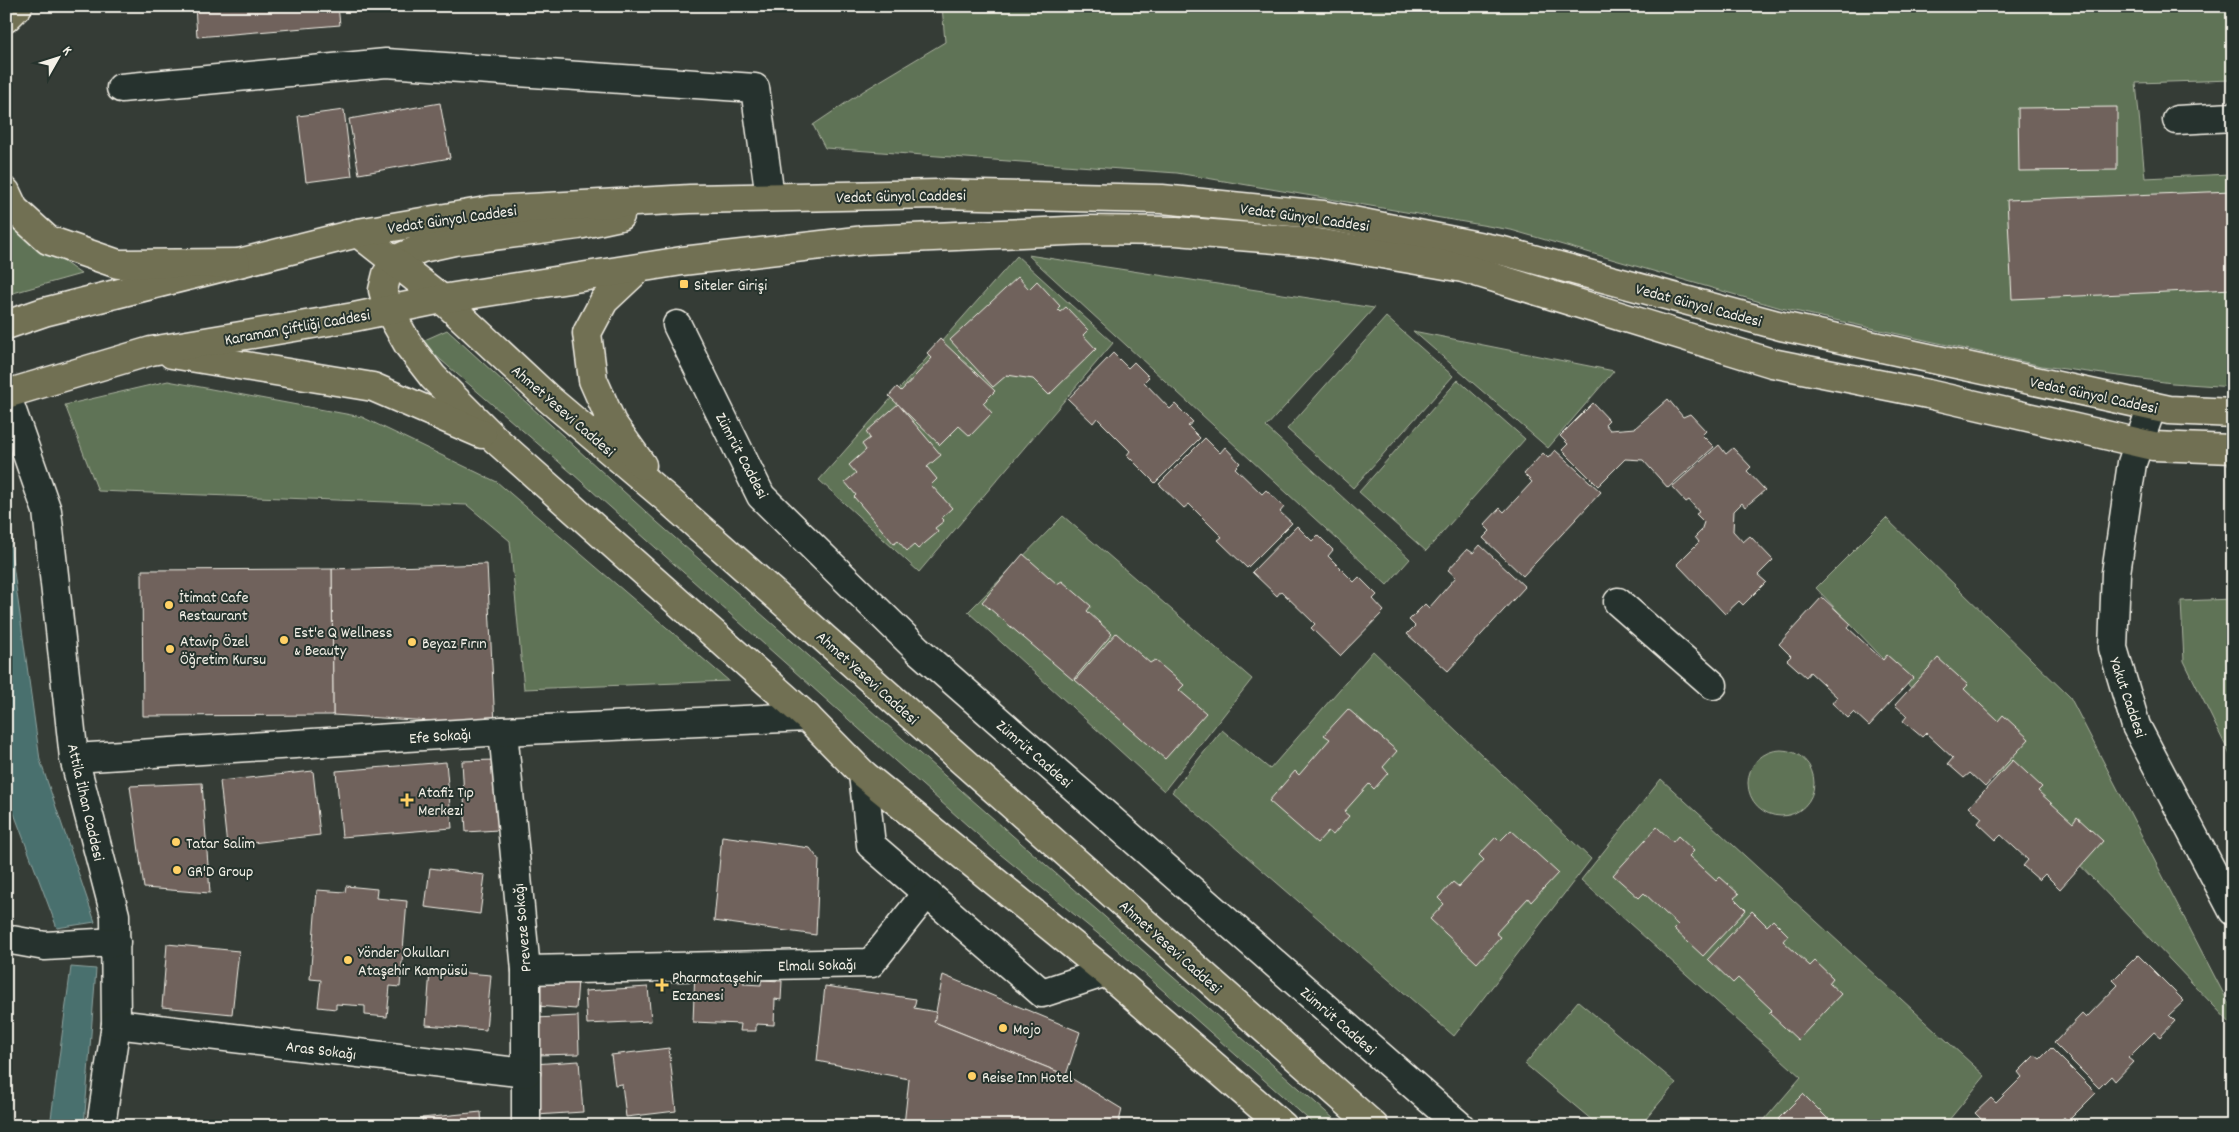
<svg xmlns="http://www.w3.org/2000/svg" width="2239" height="1132" font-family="Dekko,sans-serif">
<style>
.green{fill:#5f7356;stroke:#aab29f}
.water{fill:#4a6f6e;stroke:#8ea39f}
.building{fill:#6f625c;stroke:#f4f1e8}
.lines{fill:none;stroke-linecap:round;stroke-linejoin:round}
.minor-casing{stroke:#f4f1e8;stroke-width:31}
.major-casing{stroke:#f4f1e8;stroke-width:31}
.highway-casing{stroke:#f4f1e8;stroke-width:31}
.minor{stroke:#26332d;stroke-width:28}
.major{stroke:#716f52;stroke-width:28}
.highway{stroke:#716f52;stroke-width:28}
.poi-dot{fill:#ffd166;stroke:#26332d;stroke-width:2}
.labels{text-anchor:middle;stroke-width:4;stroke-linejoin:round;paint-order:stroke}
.street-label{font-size:16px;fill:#f4f1e8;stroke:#26332d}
.poi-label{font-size:16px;fill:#f4f1e8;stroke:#26332d;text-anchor:start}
</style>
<rect width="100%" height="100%" fill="#353c36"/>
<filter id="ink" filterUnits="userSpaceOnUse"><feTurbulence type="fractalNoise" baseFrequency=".02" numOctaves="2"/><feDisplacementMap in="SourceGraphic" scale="10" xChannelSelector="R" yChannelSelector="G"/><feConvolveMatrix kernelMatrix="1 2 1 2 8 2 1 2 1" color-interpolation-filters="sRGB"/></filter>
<g filter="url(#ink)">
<g class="green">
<path d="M942,6H2233V80L2136,83L2145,178L2230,174L2233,194V387L2172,383L2042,366L1781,308L1511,230L1177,173L825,148L813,125L865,90L945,42Z"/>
<path d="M6,211L21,231L81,274L6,295Z"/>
<path d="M1028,255L1374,308L1266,427L1410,559L1387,585Z"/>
<path d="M1017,256L1113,343L919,572L819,480Z"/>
<path d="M1386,317L1453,376L1353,488L1287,429Z"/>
<path d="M447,330L657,522L1342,1126H1316L1113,946L995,850L573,474L420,342Z"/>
<path d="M1413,331L1614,371L1548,448Z"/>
<path d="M1458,380L1525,439L1426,551L1359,492Z"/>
<path d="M168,381L362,417L497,482L729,681L524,689L510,541L467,505L98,491L65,405Z"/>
<path d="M1063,516L1252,679L1164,791L968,612Z"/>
<path d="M1886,518L2070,697L2233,1012V1026L1816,588Z"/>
<path d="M2233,599V761L2184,661L2181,601Z"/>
<path d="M1373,651L1591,859L1454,1036L1172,792L1222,730L1270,769Z"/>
<circle cx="1781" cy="783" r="33"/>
<path d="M1661,779L1985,1076L1944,1126H1759L1801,1077L1581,880Z"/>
<path d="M1578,1001L1676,1083L1640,1126H1599L1525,1064Z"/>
</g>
<g class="water">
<path d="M6,514L40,760L95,922L57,928L6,792Z"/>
<path d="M71,967L96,969L84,1126H50Z"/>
</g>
<g class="building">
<path d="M195,6H338L340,25L197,37Z"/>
<path d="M440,103L450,158L359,174L349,119Z"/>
<path d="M2117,107V170L2019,171L2018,108Z"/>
<path d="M344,110L352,176L306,182L298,116Z"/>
<path d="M2232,191L2233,289L2012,299L2007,200Z"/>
<path d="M1018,277L1029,289L1037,281L1060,306L1057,309L1060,312L1066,307L1088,330L1083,335L1096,349L1049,395L1033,379L1007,375L993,387L950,340Z"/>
<path d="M940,339L995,391L983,403L992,413L970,436L959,426L940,445L889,396L897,387L901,391L932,358L927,353Z"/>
<path d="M1113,353L1128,368L1134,362L1149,377L1144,382L1170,409L1175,404L1193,422L1188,426L1200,438L1155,483L1127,455L1130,451L1097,418L1093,423L1068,399Z"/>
<path d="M1668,399L1683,417L1690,414L1706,431L1702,435L1714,447L1668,488L1643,460L1625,459L1598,486L1562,450L1568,444L1560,436L1593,403L1609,420L1605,424L1610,430L1635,428Z"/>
<path d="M898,404L941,455L927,467L937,479L931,485L952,508L941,518L944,521L935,528L938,532L918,549L914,545L907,551L898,541L894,544L854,497L856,495L845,482L856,473L849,465L866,450L862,444L870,438L866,432Z"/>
<path d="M1205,438L1220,453L1225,447L1240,463L1235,468L1262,494L1266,490L1284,507L1280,512L1292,523L1247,568L1218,540L1222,537L1189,504L1184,508L1159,484Z"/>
<path d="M1719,445L1726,454L1733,448L1751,467L1747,471L1765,490L1745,507L1742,503L1734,511L1733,531L1743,542L1750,536L1773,560L1758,575L1766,582L1743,605L1739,601L1725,614L1677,564L1699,542L1695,537L1701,531L1704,522L1696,514L1699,512L1689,500L1686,502L1672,487Z"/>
<path d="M1555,450L1601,492L1523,576L1483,538L1490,531L1484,525L1500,508L1504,512L1532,482L1524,474L1543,453L1548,458Z"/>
<path d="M1297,526L1312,541L1318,535L1333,550L1328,556L1354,582L1359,577L1377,595L1373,599L1384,611L1340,656L1311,628L1315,624L1281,591L1277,596L1252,572Z"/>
<path d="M1480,545L1525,587L1448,671L1407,634L1415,626L1409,620L1425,604L1429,608L1456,577L1448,570L1467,549L1473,553Z"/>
<path d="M1023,554L1057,584L1062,581L1091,606L1087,611L1112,634L1073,680L982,602Z"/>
<path d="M487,564L495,725L333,715L332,569Z"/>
<path d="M332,569L333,715L143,716L142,570Z"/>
<path d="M1822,597L1851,624L1848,628L1883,660L1887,655L1913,678L1869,726L1854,712L1848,718L1832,703L1837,697L1810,672L1806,677L1787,660L1791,656L1779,644Z"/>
<path d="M1116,633L1150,663L1155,660L1184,685L1179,690L1206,713L1165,759L1075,680Z"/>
<path d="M1938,658L1968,685L1964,689L1998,721L2003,715L2029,739L1985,787L1970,773L1964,778L1948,764L1953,758L1926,733L1922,737L1903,721L1907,716L1895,705Z"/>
<path d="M1348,709L1397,751L1383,767L1388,773L1374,789L1369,784L1344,812L1349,816L1333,835L1328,831L1317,843L1269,801L1295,771L1299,775L1330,739L1324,735Z"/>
<path d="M495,760L498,830L466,832L462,761Z"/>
<path d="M2013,760L2042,787L2038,791L2073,823L2077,817L2103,841L2060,889L2045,874L2039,880L2023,866L2028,860L2001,835L1996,840L1978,823L1982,818L1969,807Z"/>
<path d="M446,762L452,828L342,837L336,771Z"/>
<path d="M313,771L320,835L227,846L220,781Z"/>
<path d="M202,783L210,893L144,888L130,786Z"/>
<path d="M1657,827L1673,842L1678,836L1694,851L1689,856L1716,881L1720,877L1739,894L1734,898L1746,910L1703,956L1674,929L1678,925L1644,893L1639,898L1613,875Z"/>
<path d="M1511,830L1558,873L1531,902L1528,898L1496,933L1501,937L1477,963L1430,919L1444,904L1438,898L1453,882L1459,887L1484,860L1479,855L1496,837L1500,841Z"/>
<path d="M722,836L810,848L819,860L816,935L714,921Z"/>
<path d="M430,868L485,875L480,914L425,907Z"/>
<path d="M346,886L377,889L376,898L407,901L400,987L390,986L387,1017L365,1015V1006L336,1004V1009L318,1007L321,980L310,979L317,890L345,892Z"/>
<path d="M1752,911L1767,926L1773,920L1788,935L1783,941L1810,966L1815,961L1833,978L1829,983L1841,994L1798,1040L1769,1013L1772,1010L1738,978L1733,983L1708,959Z"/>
<path d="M167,944L239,951L232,1014L162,1007Z"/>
<path d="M2138,955L2184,1001L2169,1015L2175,1021L2160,1037L2154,1032L2128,1058L2133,1062L2115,1081L2111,1076L2099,1088L2054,1043L2082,1014L2086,1018L2118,985L2113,980Z"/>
<path d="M695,969L744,971V984L761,985V980L782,981L781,1000L775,999L774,1025L756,1024V1031H740L741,1024L693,1022Z"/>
<path d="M430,970L491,975L486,1030L426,1025Z"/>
<path d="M943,975L1080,1032L1066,1075L934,1022Z"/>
<path d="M538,976L578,979L576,1009L536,1006Z"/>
<path d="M825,986L916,999L914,1008L936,1012L934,1022L1066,1075L1122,1109L1118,1126L904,1125L909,1079L817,1061Z"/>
<path d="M648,987L651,1021L587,1024L585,991Z"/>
<path d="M578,1016L579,1054L536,1055L535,1018Z"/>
<path d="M669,1048L676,1111L626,1117L622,1084L615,1085L611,1055Z"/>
<path d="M2051,1048L2096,1093L2068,1121L2064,1117L2056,1126H1974L1981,1119L1975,1113L1991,1098L1996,1103L2022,1077L2018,1072L2035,1055L2040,1059Z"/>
<path d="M579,1061L583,1112L536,1115L533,1064Z"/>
<path d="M1803,1094L1835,1126H1781L1783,1124L1778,1119Z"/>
<path d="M481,1112L482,1126H423L422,1118Z"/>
</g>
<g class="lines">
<g class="minor-casing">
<g id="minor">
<path d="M121,88L386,63L755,88L770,197"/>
<path d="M2177,120L2233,117"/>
<path d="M677,325L761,496L918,650L1460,1126"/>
<path d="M6,394L47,511L74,758L115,915L116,1024L101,1126"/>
<path d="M2152,406L2132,463L2116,573L2113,648L2136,726L2233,911"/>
<path d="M1618,602L1713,685"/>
<path d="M503,731L526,970V1126"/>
<path d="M74,758L503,731L807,717"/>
<path d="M863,774L871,845L1042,993L1106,972"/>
<path d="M6,939L45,946L116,942"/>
<path d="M526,970L871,963L926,894"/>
<path d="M116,1024L526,1073"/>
</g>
</g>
<g class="major-casing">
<g id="major">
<path d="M620,216L578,225L454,241L422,248L401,257L387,274L383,290L388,309L409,346L433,377L496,440L807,717L863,774L1106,972L1283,1126"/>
<path d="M358,233L442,299L549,399L666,498L1374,1126"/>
<path d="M638,269L604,301L587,333L593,380L612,423L642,465"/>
<path d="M6,325L44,312L358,233L492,210L690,199L937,194L1162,199L1323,215L1503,251L1781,326L2169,410L2233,413"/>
<path d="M172,354L373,387L482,434"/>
<path d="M6,394L151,351L354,317L442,299L682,261L865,240L1089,230L1176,231L1312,242L1463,268L1772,363L1928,394L2153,446L2233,449"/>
</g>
</g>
<g class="highway-casing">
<g id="highway">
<path d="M6,18L18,6"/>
<path d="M6,192L14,209L48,240L118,264L236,263"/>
</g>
</g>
<use href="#minor" class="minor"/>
<use href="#major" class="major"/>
<use href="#highway" class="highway"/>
</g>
</g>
<g class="poi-dot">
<rect x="679" y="279" width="10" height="10" rx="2.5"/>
<circle cx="169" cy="605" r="5"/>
<circle cx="284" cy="640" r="5"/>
<circle cx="412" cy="642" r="5"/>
<circle cx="170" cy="649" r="5"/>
<path d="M404.5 792.5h5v5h5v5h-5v5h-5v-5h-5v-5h5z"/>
<circle cx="176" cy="842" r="5"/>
<circle cx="177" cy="870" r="5"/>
<circle cx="348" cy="960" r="5"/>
<path d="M659.5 977.5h5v5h5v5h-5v5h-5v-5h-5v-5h5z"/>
<circle cx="1003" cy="1028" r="5"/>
<circle cx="972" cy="1076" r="5"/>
</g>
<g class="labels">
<g class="street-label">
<text transform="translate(901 195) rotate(-1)" y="6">Vedat Günyol Caddesi</text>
<text transform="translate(1305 216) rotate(8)" y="6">Vedat Günyol Caddesi</text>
<text transform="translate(452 218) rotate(-8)" y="6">Vedat Günyol Caddesi</text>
<text transform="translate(1699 304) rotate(15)" y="6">Vedat Günyol Caddesi</text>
<text transform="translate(297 326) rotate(-10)" y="6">Karaman Çiftliği Caddesi</text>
<text transform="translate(2094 394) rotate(12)" y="6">Vedat Günyol Caddesi</text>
<text transform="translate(564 410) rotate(41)" y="6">Ahmet Yesevi Caddesi</text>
<text transform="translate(743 455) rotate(62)" y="6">Zümrüt Caddesi</text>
<text transform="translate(868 677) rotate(42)" y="6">Ahmet Yesevi Caddesi</text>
<text transform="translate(2129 697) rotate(71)" y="6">Yakut Caddesi</text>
<text transform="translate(440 735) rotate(-4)" y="6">Efe Sokağı</text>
<text transform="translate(1035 753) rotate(41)" y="6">Zümrüt Caddesi</text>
<text transform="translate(87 802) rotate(77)" y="6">Attila İlhan Caddesi</text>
<text transform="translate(521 928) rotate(-95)" y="6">Preveze Sokağı</text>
<text transform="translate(1171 946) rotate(42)" y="6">Ahmet Yesevi Caddesi</text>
<text transform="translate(817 964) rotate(-1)" y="6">Elmalı Sokağı</text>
<text transform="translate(1339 1020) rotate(41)" y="6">Zümrüt Caddesi</text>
<text transform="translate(321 1049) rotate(7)" y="6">Aras Sokağı</text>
</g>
<g class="poi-label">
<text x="694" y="290">Siteler Girişi</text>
<text x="179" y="602">İtimat Cafe<tspan x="179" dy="18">Restaurant</tspan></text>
<text x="294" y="637">Est'e Q Wellness<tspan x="294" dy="18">&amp; Beauty</tspan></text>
<text x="180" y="646">Atavip Özel<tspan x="180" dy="18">Öğretim Kursu</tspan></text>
<text x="422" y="648">Beyaz Fırın</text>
<text x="418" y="797">Atafiz Tıp<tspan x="418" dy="18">Merkezi</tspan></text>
<text x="186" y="848">Tatar Salim</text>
<text x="187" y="876">GR'D Group</text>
<text x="358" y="957">Yönder Okulları<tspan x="358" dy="18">Ataşehir Kampüsü</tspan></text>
<text x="672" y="982">Pharmataşehir<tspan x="672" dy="18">Eczanesi</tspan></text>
<text x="1013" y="1034">Mojo</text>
<text x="982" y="1082">Reise Inn Hotel</text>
</g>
</g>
<rect width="2239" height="1132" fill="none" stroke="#26332d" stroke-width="25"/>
<rect x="12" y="12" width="2214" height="1107" fill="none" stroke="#f4f1e8" stroke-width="2" filter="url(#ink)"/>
<g transform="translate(58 58) rotate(51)" stroke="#26332d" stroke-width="4" paint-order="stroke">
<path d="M0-4L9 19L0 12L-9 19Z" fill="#f4f1e8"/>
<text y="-8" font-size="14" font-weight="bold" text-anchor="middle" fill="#f4f1e8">K</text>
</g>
</svg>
